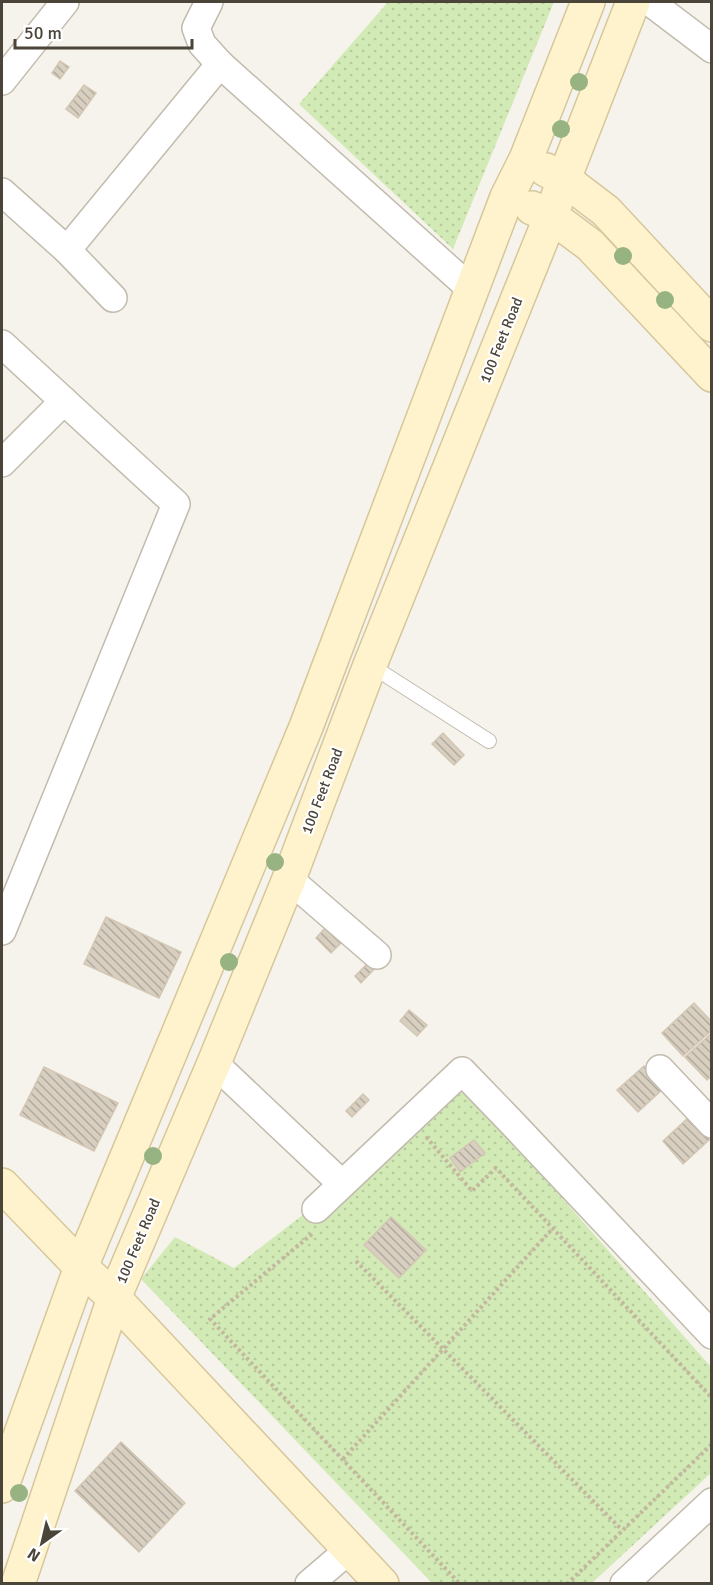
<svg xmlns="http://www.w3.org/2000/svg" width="713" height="1585" font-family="Signika,sans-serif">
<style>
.grass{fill:url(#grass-dots)}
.building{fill:url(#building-back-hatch);stroke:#d3c7b4;stroke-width:1.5}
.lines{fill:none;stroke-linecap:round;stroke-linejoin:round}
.lane-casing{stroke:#c2bbae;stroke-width:16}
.street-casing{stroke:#c2bbae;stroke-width:30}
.secondary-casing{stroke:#d6c79b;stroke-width:36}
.path{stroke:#c4b79f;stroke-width:4;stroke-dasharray:3 3;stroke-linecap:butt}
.lane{stroke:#fff;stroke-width:14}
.street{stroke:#fff;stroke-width:27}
.secondary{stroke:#fff3cd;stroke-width:33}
.tree{fill:#97b381}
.labels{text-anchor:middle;stroke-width:4.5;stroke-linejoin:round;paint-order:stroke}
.street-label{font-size:15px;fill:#4b4439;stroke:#fff}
</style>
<defs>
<pattern id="grass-dots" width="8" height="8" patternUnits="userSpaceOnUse" patternTransform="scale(1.5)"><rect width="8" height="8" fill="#d2eab5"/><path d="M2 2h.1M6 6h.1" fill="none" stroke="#b6ca9c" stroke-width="1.8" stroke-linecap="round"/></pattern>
<pattern id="building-back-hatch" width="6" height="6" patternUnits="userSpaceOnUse" patternTransform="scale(1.5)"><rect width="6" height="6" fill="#d8cfc1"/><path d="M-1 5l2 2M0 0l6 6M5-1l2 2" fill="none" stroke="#b1aa9e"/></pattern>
</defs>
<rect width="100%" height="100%" fill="#f6f3ec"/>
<g class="grass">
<path d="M388,2H554L453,249L299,104Z"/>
<path d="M466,1089L711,1367V1473L592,1583H432L141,1279L175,1237L234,1268Z"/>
</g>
<g class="building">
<path d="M60,61L69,67L60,79L52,73Z"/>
<path d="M84,85L96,93L78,118L66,109Z"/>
<path d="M443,733L464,755L454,765L432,744Z"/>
<path d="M106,917L181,952L159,998L84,964Z"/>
<path d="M325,928L341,943L331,953L316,938Z"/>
<path d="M375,956L381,962L361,983L355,976Z"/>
<path d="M694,1003L712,1022V1030L683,1056L662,1033Z"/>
<path d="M409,1010L427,1025L417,1036L400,1021Z"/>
<path d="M712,1033V1076L707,1080L685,1057Z"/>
<path d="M644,1066L664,1088L638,1112L617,1090Z"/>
<path d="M44,1067L118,1103L94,1151L20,1115Z"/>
<path d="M363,1094L369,1100L352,1117L346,1111Z"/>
<path d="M690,1116L710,1139L683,1164L663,1141Z"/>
<path d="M474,1140L485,1153L460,1172L450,1158Z"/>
<path d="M391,1217L426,1250L399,1278L364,1245Z"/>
<path d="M121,1442L185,1503L139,1552L75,1491Z"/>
</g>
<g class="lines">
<g class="lane-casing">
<path id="lane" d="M370,665L489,741"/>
</g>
<g class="street-casing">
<g id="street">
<path d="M209,2L196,28L202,44L220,64L471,289"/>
<path d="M650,2L712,49"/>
<path d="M2,81L65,2"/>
<path d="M2,192L67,250L220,64"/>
<path d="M67,250L113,298"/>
<path d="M2,344L176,504L2,931"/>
<path d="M2,463L64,401"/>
<path d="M289,879L377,955"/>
<path d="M214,1063L342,1184"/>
<path d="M660,1069L712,1124"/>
<path d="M316,1209L462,1071L516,1127L712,1335"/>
<path d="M309,1584L350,1549"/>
<path d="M624,1584L712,1502"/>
</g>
</g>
<g class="secondary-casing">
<g id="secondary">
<path d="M546,170L564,179L606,211L712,325"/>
<path d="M532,208L551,216L590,245L712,375"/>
<path d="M2,1185L81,1267L114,1298L382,1584"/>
<path d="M2,1486L81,1267L306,727L507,197L526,159L588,2"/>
<path d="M18,1584L114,1298L214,1063L289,879L370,665L551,216L564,179L633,2"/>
</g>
</g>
<g class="path">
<path d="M426,1139L427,1138L472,1191L496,1168L712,1398"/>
<path d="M312,1234L210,1319L460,1584"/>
<path d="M356,1261L622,1530"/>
<path d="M343,1459L553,1228"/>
<path d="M567,1584L712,1444"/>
</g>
<use href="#lane" class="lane"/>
<use href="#street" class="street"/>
<use href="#secondary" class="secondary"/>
</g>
<g class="tree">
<circle cx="579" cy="82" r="9"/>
<circle cx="561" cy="129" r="9"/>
<circle cx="623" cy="256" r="9"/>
<circle cx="665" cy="300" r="9"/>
<circle cx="275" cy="862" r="9"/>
<circle cx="229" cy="962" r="9"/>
<circle cx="153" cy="1156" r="9"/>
<circle cx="19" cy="1493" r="9"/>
</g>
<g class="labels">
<g class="street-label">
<text transform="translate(501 340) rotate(-68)" y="5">100 Feet Road</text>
<text transform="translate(322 791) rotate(-69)" y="5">100 Feet Road</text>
<text transform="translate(138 1241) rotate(-67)" y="5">100 Feet Road</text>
</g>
</g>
<rect width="713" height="1585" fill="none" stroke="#4b4439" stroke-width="6"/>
<g transform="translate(42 1543) rotate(214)" stroke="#ffffff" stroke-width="4.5" paint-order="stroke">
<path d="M0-4.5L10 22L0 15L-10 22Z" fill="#4b4439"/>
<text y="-9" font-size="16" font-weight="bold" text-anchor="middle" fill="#4b4439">N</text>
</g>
<path d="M15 39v9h177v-9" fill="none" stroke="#4b4439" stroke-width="3"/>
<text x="24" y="39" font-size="18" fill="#4b4439" stroke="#ffffff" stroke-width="4.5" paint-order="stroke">50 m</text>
</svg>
